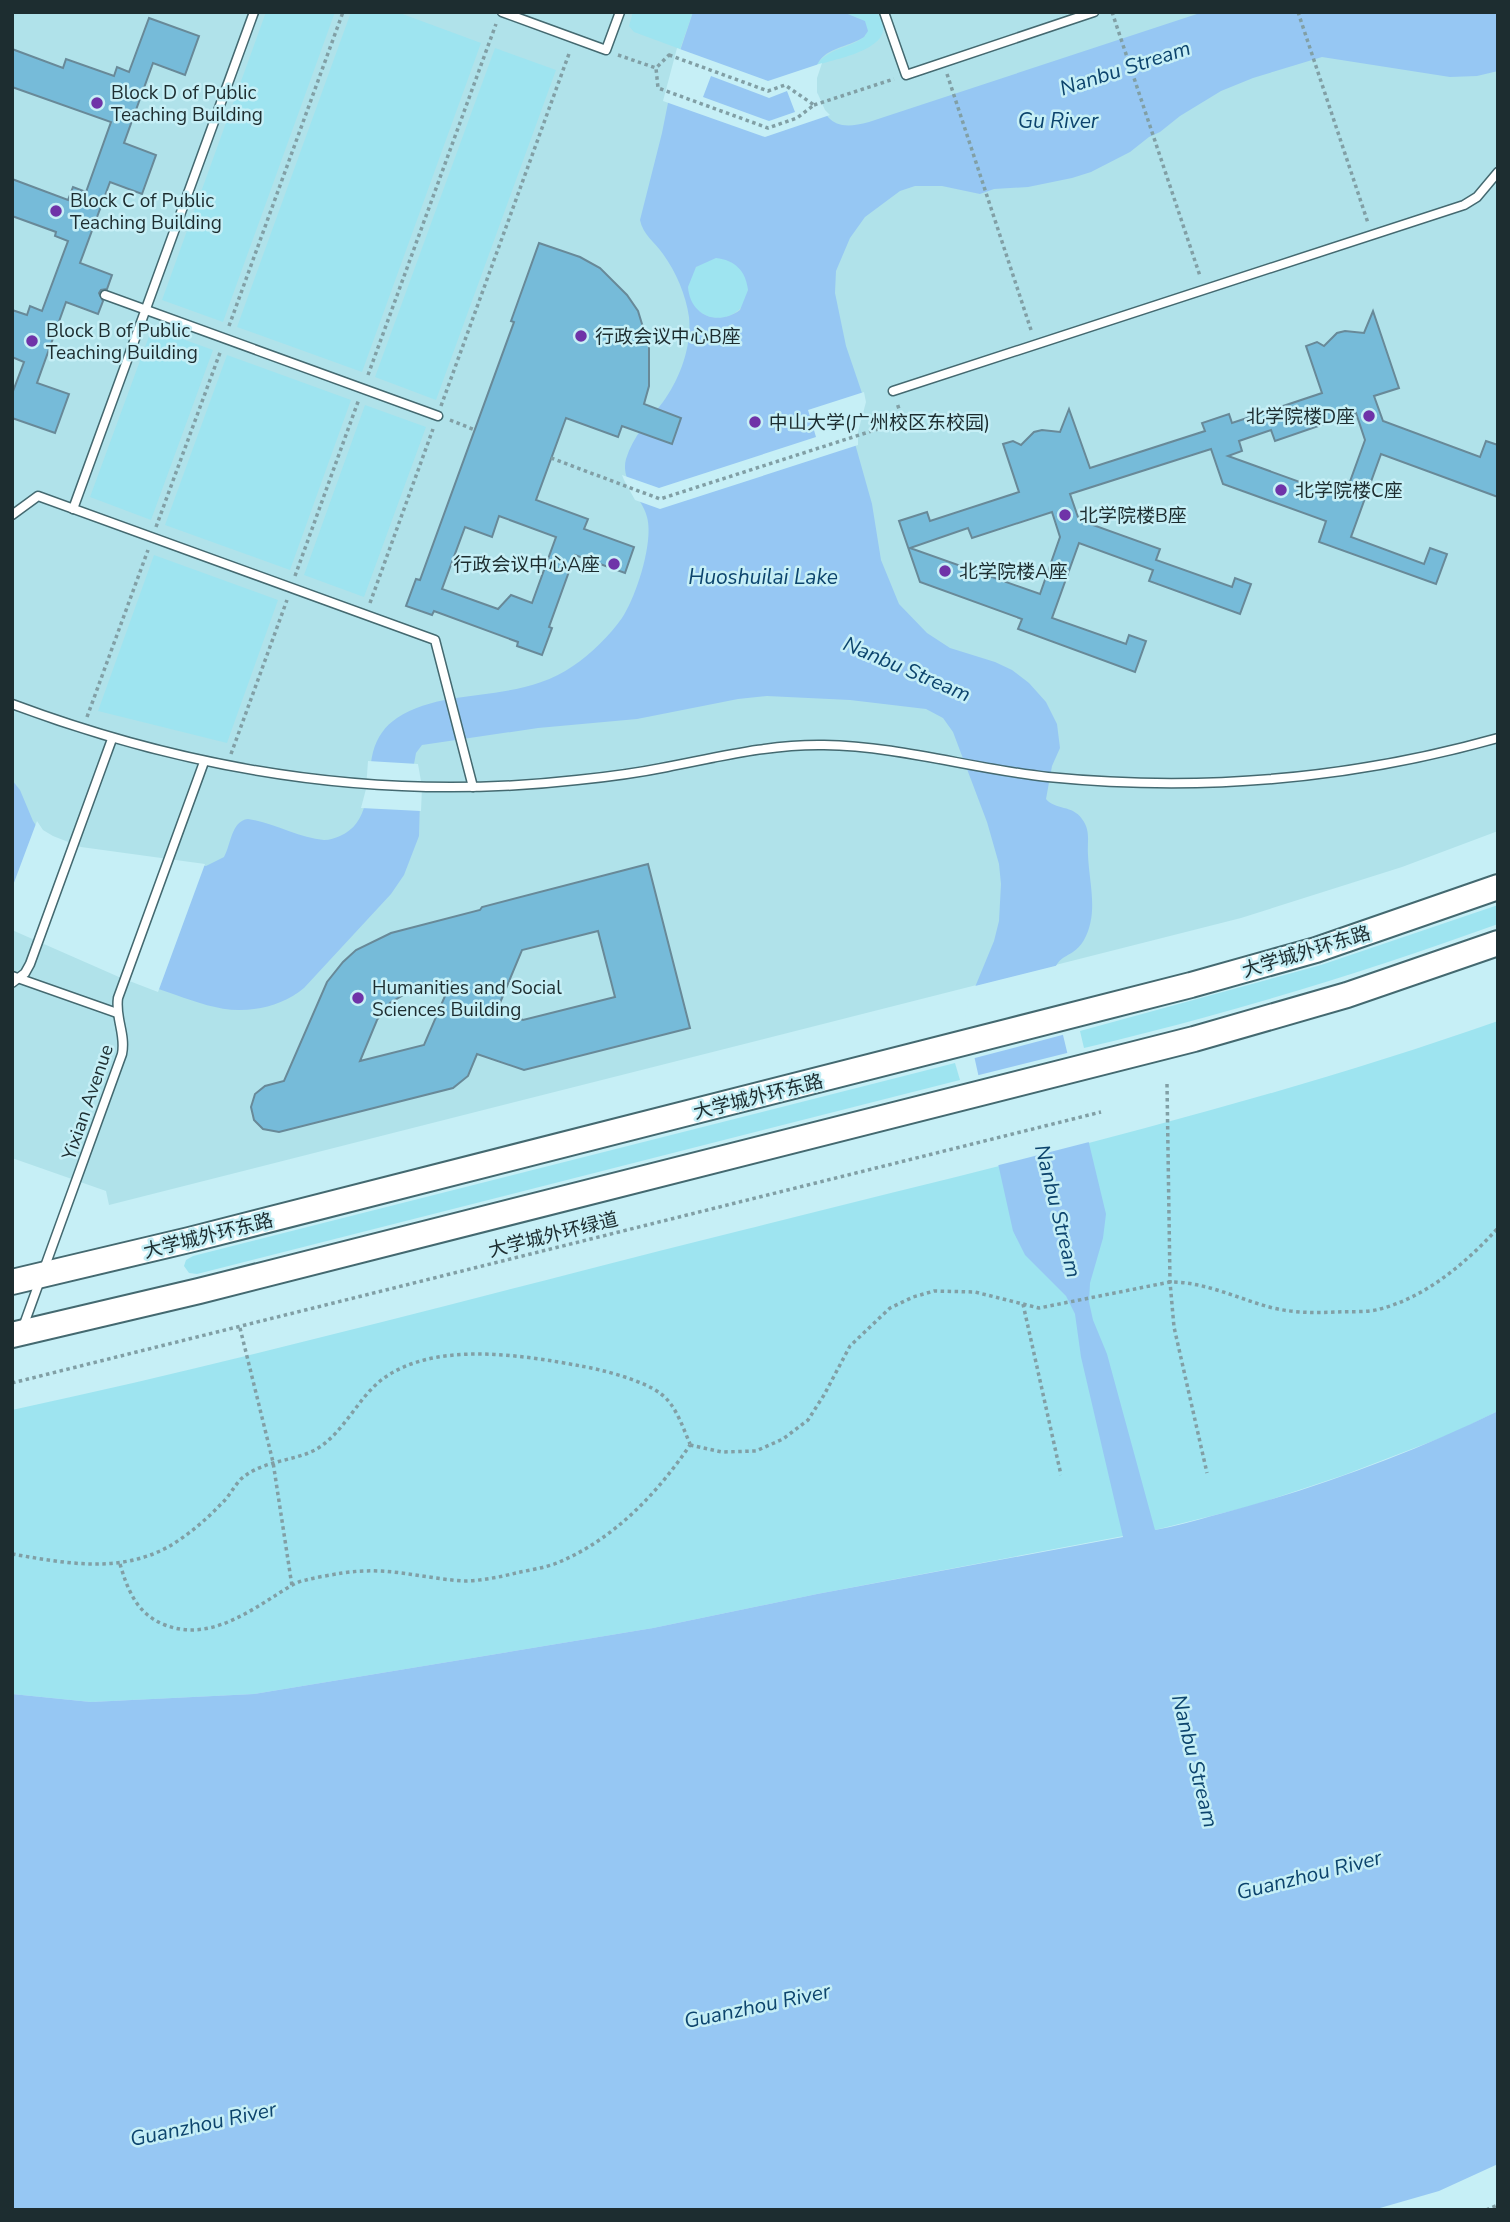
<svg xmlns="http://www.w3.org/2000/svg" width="1510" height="2222" font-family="'Nunito Sans','Noto Sans SC',sans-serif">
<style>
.built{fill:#b0e2ea}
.green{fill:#9ee4f0}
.water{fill:#96c7f3;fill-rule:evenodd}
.pier{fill:#c6eff6;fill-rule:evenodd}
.building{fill:#76bbd9;stroke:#688998;stroke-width:2;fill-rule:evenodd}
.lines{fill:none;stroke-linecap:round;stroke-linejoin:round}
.service-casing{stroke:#446970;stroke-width:11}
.primary-casing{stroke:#446970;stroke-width:28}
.path{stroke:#819fa5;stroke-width:3.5;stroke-dasharray:3.5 3.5;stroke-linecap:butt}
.service{stroke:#fff;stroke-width:8}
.primary{stroke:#fff;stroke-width:24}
.poi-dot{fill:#6f33a8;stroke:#c6eff6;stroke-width:2.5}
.labels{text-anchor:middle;stroke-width:5;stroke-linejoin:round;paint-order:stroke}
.poi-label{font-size:19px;fill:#1d2d30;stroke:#c6eff6;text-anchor:start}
.street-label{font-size:19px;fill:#1d2d30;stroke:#c6eff6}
.water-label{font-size:21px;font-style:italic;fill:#0c446d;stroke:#c6eff6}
</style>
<rect width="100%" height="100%" fill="#c6eff6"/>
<path class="built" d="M12,12H1498V831L1402,867L1241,918L109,1205L106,1191L12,1158Z"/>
<g class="green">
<path d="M266,12H335L223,322L162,300Z"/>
<path d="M351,12H397L481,43L362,372L237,327Z"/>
<path d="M633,12H693L680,49L634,32L629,26Z"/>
<path d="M843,12H876C905,47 839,58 817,65C828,47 852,49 866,35L861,19Z"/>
<path d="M495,48L556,70L436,400L375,377Z"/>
<circle cx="718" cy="288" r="30"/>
<path d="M152,328L213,350L151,520L90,497Z"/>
<path d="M227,355L351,400L290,570L165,525Z"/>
<path d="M365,405L426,427L364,597L304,575Z"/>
<path d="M154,555L278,600L227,743L98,711Z"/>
<path d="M1498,905V924C1362,973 1225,1015 1084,1048L1080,1031L1321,965Z"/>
<path d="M1498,1021V1411L1451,1434L1344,1475L1251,1506L1155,1530L817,1594L653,1628L254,1694L91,1702L12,1694V1410C258,1357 502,1290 747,1229C998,1166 1253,1107 1498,1021Z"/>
<path d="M955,1063L960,1080L197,1274L189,1273L184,1266L186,1260L193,1256Z"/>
</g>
<path class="water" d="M693,12H843L865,21L868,31L864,37C851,46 830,47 820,60C812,71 814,80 817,92C825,123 837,131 869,122L1203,12H1498V71L1477,76L1450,77L1322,57L1253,78L1221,91L1180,116L1160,132L1149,137L1130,152L1091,172L1072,178L1028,187L994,189L980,194L942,186H915L900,191L865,217L850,238L836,271L835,293L846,346L863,396L854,440L872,504L881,560L899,604L927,633L950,648L995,662L1012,670L1029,683L1046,702L1057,724L1060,748L1052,766L1046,799C1055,810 1073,805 1082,819C1091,831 1087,841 1088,855C1089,883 1099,913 1084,940C1070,963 1056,948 1051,985L1106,1214L1103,1238L1090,1283L1089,1302L1093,1320L1107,1354L1155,1530C1178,1526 1200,1519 1223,1513C1317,1488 1410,1454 1498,1411V2164L1439,2191L1373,2210H12V1694L91,1702L254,1694L653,1628L817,1594L1123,1537L1081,1357L1075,1314L1066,1296L1025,1255L1013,1231L969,1033L973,992L994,941L999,921L1001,884L999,864L987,822L953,732L943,718L926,709L850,700L767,696L738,699L637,719L538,728L422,745L416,753L414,764L420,799L419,836L404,875L391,894L304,988C286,1003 263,1010 239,1010C218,1010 196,1002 176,995C120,977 66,950 12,926V780L20,790L33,821L41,833L80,851L206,866L224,857C231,845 231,821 248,819C274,823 299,838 324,840C330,840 335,838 340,836C373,822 366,780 373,752C377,737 385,726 397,718C447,685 517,705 573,666C590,655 610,635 622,618C636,597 654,542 647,517C642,497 620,482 626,459C633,436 649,420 663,402C680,379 692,346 689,317C686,295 676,272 663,254C655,242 643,235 640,220L662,133L676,63ZM716,258C735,260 746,271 748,290L740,310C717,327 690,315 688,287L696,267Z"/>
<g class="pier">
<path d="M677,48L768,81L822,63L817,78V92L825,110L830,115L765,137L663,101ZM711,76L769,98L787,91L795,112L769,121L703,97Z"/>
<path d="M864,392L866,402L858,432V445L660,509L635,500L624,480L622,475L659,488L816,437L808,410Z"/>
<path d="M368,761L418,764L422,787L421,811L361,808L366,789Z"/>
<path d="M37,821L43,830L53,836L81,847L205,864L158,992L119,977L12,930V888Z"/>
<path d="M1059,965L1055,975L1054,985L1066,1034L971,1059L965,1033V1019L971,987Z"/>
<path d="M1071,1052L1093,1141L995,1166L975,1076Z"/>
</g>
<g class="building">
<path d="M149,18L199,36L185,75L153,63L124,143L156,155L142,194L110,182L80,263L112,275L107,289L101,290L99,293L103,301L98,314L66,302L37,383L69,394L55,433L12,418V394L24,362L12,357V310L27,315L30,306L42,311L68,241L55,236L56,232L12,216V179L68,200L73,187L86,192L111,122L12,87V49L63,68L66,59L114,76L117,67L129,72Z"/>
<path d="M539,243L580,257L600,268L627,295L638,311L649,347V386L644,404L681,418L672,444L622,426L618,437L566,418L536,500L588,519L584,529L634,547L625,573L575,555L549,627L552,628L542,655L517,646L518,642L434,611L432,615L406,606L416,579L420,580L514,322L511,321ZM499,516L556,537L532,603L511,595L498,609L442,589L465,527L492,537Z"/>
<path d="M1373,311L1399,388L1374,396L1383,421L1480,457L1486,441L1498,445V497L1381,454L1351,537L1424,564L1430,548L1447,554L1436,584L1319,542L1326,521L1223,484L1211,449L1070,494L1079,520L1160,549L1156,560L1232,587L1235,578L1251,584L1240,614L1149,581L1153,570L1079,543L1052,618L1126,644L1129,635L1146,641L1135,672L1018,629L1022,619L920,582L899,521L927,512L930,521L1019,492L1003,444L1013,441L1021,445L1034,432L1042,430L1060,432L1069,409L1090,468L1205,431L1202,423L1229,414L1232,423L1322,393L1306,346L1317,342L1324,346L1337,333L1345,331L1364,333ZM1356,413L1365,440L1344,498L1228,456L1242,451L1239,441L1271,430L1275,441ZM1052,512L1060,537L1040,594L910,548L968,528L972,538Z"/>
<path d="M648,864L690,1028L524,1070L477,1054L468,1076L453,1088L279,1132L263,1129L254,1120L251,1107L255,1094L265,1086L284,1081L327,982L343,962L356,950L391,933L480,910L482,907ZM598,931L615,997L523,1020L497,1010L522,950ZM451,982L424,1045L360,1061L377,1020L390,1003L405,994Z"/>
</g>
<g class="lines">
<g class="service-casing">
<g id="service">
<path d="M502,12L606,50L620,12"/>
<path d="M884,12L906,75L1094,12"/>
<path d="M105,295L438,416"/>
<path d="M893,391L1464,205L1477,197L1498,172"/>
<path d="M73,509L254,12"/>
<path d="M12,515L38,496L435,640L473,787"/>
<path d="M12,704C194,772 383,802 577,780C607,777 637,773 667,767C719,757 770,744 824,745C899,746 973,769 1048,777C1199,792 1352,779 1498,738"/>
<path d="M12,976L117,1013"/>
<path d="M12,983L25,973L30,964L112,739"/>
<path d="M23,1327L122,1054C126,1034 115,1018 118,998L204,762"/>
</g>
</g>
<g class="primary-casing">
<g id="primary">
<path d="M12,1282L189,1240L1191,985L1316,950L1498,887"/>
<path d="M12,1335L199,1291L1194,1039L1347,995L1498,943"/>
</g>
</g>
<g class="path">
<path d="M1112,12L1200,276"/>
<path d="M1298,12L1368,223"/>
<path d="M618,55L656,68"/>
<path d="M669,55L768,91L785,85L814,105L797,118L768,128L658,88L656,68Z"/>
<path d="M947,74L1032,333"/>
<path d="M814,105L894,79"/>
<path d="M229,326L343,12"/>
<path d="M368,375L496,24"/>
<path d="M441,406L570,51"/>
<path d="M450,420L475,430"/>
<path d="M551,458L660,499L903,421L897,403"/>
<path d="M156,527L221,350"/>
<path d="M295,576L359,399"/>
<path d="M370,603L433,429"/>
<path d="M87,717L148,550"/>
<path d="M231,754L287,600"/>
<path d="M1167,1084L1170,1282L1174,1327L1207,1473"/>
<path d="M1023,1304L1061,1475"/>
<path d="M240,1328L273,1462L292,1586"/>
<path d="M12,1383L1101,1112"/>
<path d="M690,1445L722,1452L756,1451L783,1439L808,1420L824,1395L850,1346L890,1308L913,1297L934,1291L975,1292L1039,1308L1170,1282C1207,1282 1238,1299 1273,1308C1295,1313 1315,1313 1337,1312C1351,1311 1367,1313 1380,1309C1426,1297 1466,1263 1498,1228"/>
<path d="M12,1554C65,1563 118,1574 168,1547C187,1536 206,1520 221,1504C229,1497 234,1486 241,1479C263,1460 291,1462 315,1450C343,1434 356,1401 380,1381C432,1340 521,1355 581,1366C603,1370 643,1380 661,1394C676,1405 683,1428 690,1444"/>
<path d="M120,1564C128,1591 137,1614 165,1625C204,1640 240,1618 273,1597C283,1591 294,1582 306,1580C317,1577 331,1575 342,1573C388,1566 420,1578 463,1581C480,1581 500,1577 516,1573C529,1570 544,1568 557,1563C613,1540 657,1494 690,1445"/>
<path d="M1486,2210L1498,2205"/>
</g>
<use href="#service" class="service"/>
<use href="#primary" class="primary"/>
</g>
<g class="poi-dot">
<circle cx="97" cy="103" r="7"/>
<circle cx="56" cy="211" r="7"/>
<circle cx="581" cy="336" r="7"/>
<circle cx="32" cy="341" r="7"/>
<circle cx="1369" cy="416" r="7"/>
<circle cx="755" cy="422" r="7"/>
<circle cx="1281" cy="490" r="7"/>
<circle cx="1065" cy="515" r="7"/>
<circle cx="614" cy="564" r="7"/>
<circle cx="945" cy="571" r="7"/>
<circle cx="358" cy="998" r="7"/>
</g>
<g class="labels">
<g class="poi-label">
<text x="111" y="99">Block D of Public<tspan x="111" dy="22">Teaching Building</tspan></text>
<text x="70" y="207">Block C of Public<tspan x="70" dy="22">Teaching Building</tspan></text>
<text x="46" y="337">Block B of Public<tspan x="46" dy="22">Teaching Building</tspan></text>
<text x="595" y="343">行政会议中心B座</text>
<text x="1355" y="423" text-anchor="end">北学院楼D座</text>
<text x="769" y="429">中山大学(广州校区东校园)</text>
<text x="1295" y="497">北学院楼C座</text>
<text x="1079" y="522">北学院楼B座</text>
<text x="600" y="571" text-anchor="end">行政会议中心A座</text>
<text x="959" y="578">北学院楼A座</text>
<text x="372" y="994">Humanities and Social<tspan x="372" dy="22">Sciences Building</tspan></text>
</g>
<g class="street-label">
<text transform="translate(1306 951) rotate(-17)" y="7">大学城外环东路</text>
<text transform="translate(758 1096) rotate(-14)" y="7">大学城外环东路</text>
<text transform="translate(87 1102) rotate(-71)" y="7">Yixian Avenue</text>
<text transform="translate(553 1234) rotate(-14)" y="7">大学城外环绿道</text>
<text transform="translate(208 1235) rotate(-14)" y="7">大学城外环东路</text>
</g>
<g class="water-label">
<text transform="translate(1125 68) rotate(-18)" y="7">Nanbu Stream</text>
<text x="1058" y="128">Gu River</text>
<text x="763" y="584">Huoshuilai Lake</text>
<text transform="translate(907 669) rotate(23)" y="7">Nanbu Stream</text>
<text transform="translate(1058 1211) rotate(76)" y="7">Nanbu Stream</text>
<text transform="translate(1195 1761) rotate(76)" y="7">Nanbu Stream</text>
<text transform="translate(1309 1875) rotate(-14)" y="7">Guanzhou River</text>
<text transform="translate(757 2006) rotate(-12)" y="7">Guanzhou River</text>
<text transform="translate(203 2124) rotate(-12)" y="7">Guanzhou River</text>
</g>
</g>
<rect width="1510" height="2222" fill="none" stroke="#1d2d30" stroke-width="28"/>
</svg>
